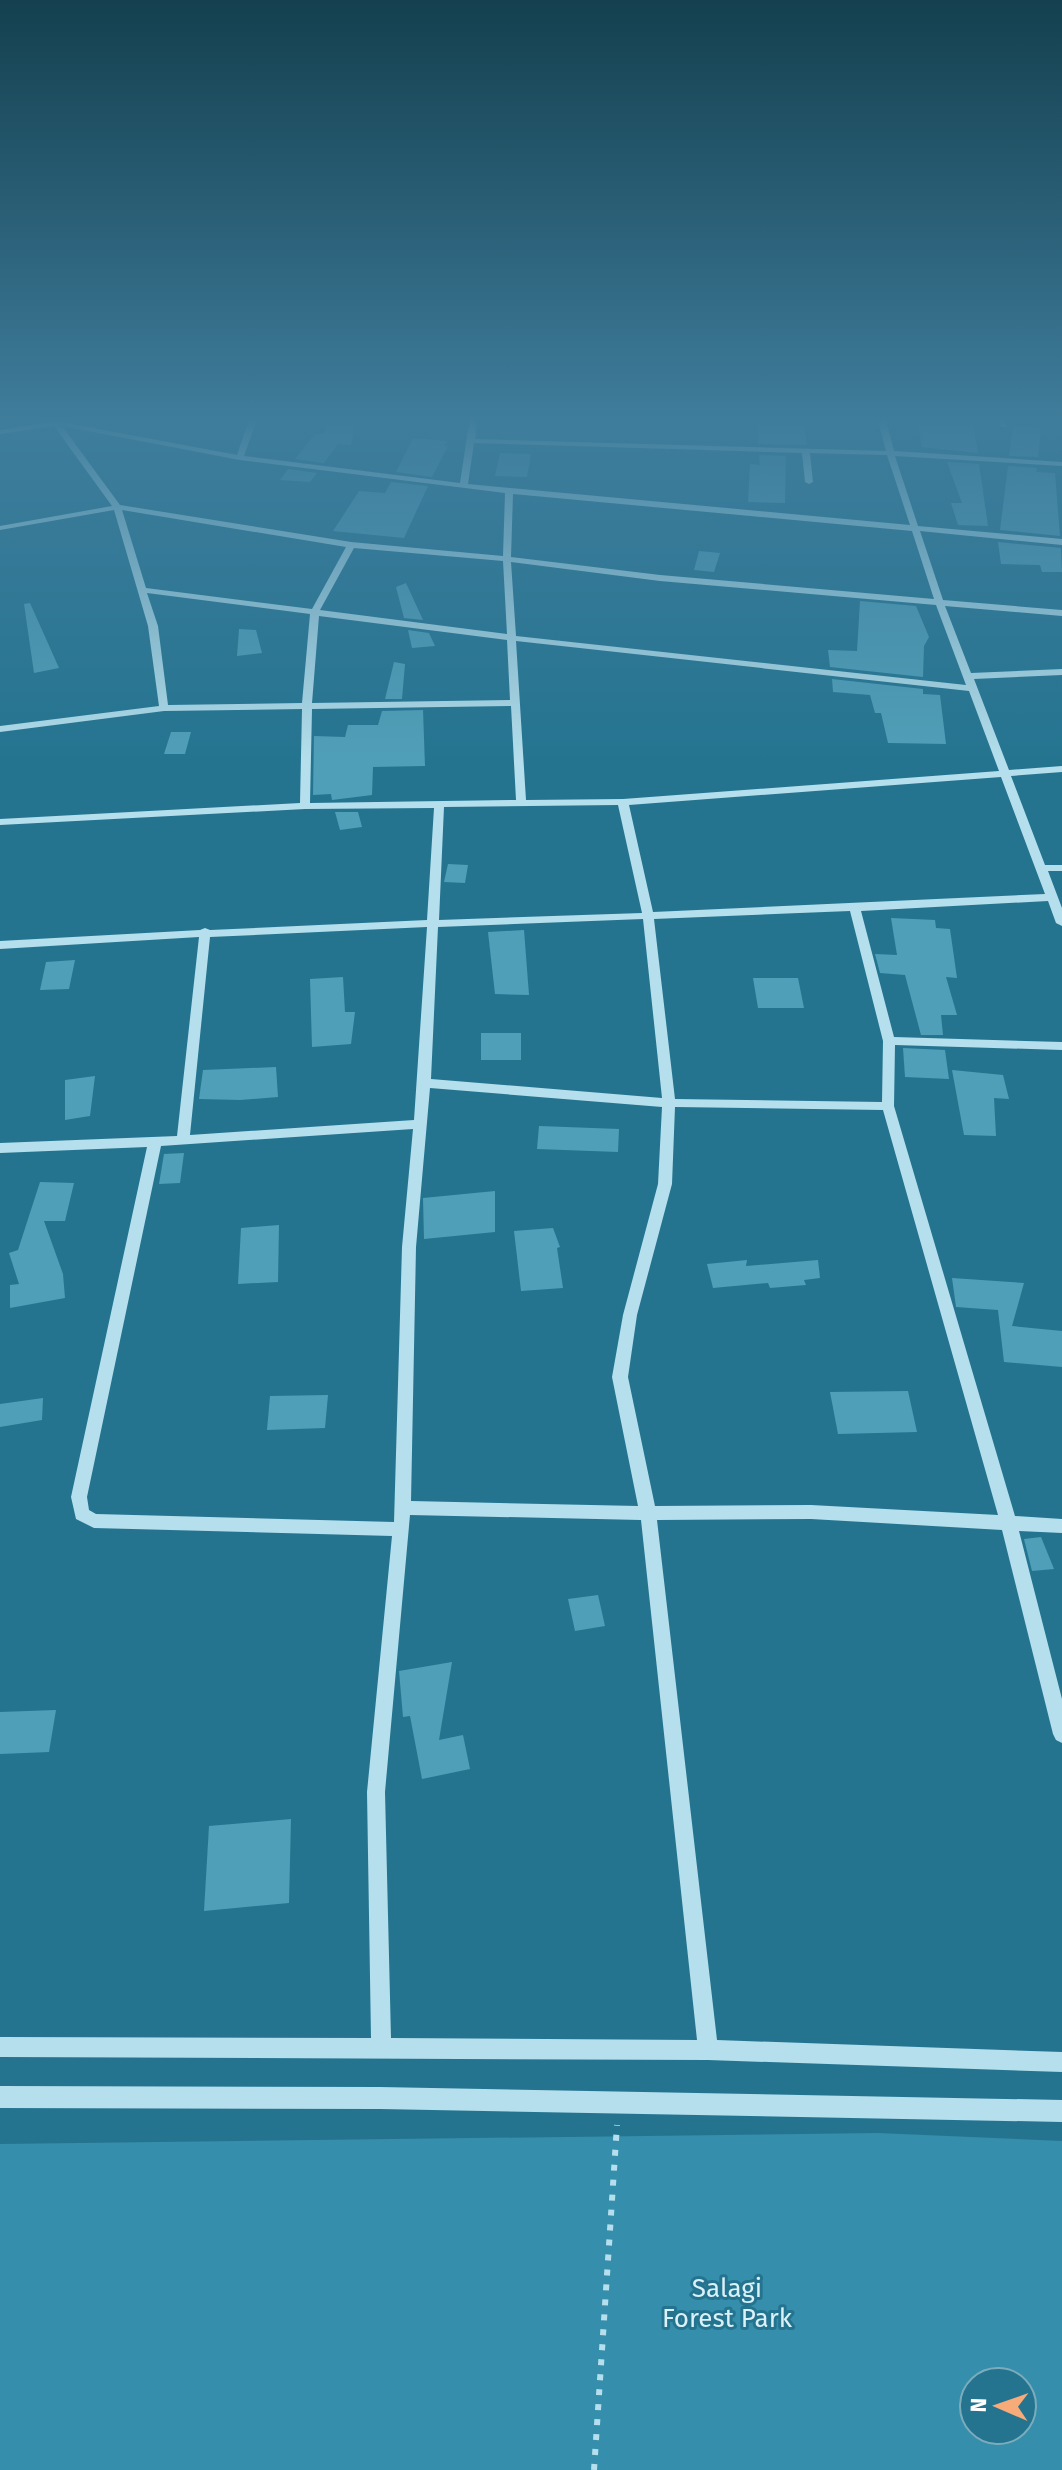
<svg xmlns="http://www.w3.org/2000/svg" width="1062" height="2470" font-family="'Fira Sans',sans-serif">
<style>
.green{fill:#358eab;fill-rule:evenodd}
.building{fill:#509fb8}
.lines{fill:none;stroke-linecap:round;stroke-linejoin:round}
.path{stroke:#b5dfec;stroke-width:6;stroke-dasharray:6 9;stroke-linecap:butt}
.minor{fill:#b5dfec;fill-rule:evenodd}
.labels{text-anchor:middle;stroke-width:6;stroke-linejoin:round;paint-order:stroke}
.near-park-label{font-size:26px;fill:#daf1f9;stroke:#247490}
</style>
<rect width="100%" height="100%" fill="#247490"/>
<path class="green" d="M878,2133L1062,2141V2470H0V2144ZM974,2382H1022V2430H974Z"/>
<g class="building">
<path d="M329,417H357L351,445L338,444L324,463L295,459L315,434H324Z"/>
<path d="M917,417H972L978,453L922,447Z"/>
<path d="M757,421L804,422L807,445L758,444Z"/>
<path d="M1013,425L1041,428L1038,457L1009,456Z"/>
<path d="M413,438L447,441L444,446H448L432,477L396,472Z"/>
<path d="M500,453L531,454L527,477L495,476Z"/>
<path d="M759,455L786,456L785,503L748,502L750,464L760,465Z"/>
<path d="M947,462L979,464L988,526L958,525L951,503H962Z"/>
<path d="M1008,466L1037,468L1036,472L1055,473L1060,536L1000,530Z"/>
<path d="M288,469L317,473L310,482L280,480Z"/>
<path d="M391,482L428,486L404,538L333,531L359,491L385,493Z"/>
<path d="M998,542L1061,548L1062,572H1042L1040,565L1001,564Z"/>
<path d="M699,551L720,553L714,572L694,570Z"/>
<path d="M406,583L423,620L404,618L396,587Z"/>
<path d="M860,601L916,606L929,637L924,646L923,677L830,667L828,650L857,651Z"/>
<path d="M30,603L59,668L34,673L24,604Z"/>
<path d="M239,629L256,630L262,653L237,656Z"/>
<path d="M408,630L429,633L435,646L412,648Z"/>
<path d="M394,662L405,664L402,699H385Z"/>
<path d="M832,679L923,689V694L940,695L946,744L888,743L881,713H875L870,695L833,692Z"/>
<path d="M423,710L425,766L373,767L372,795L332,800L331,794L313,795L314,736L345,737L348,725H378L382,711Z"/>
<path d="M171,732H191L185,754H164Z"/>
<path d="M335,812H358L362,827L340,830Z"/>
<path d="M448,864L468,865L465,883L444,882Z"/>
<path d="M891,918L935,920L936,928L950,929L957,978L946,977L957,1015H941L943,1035H921L905,975L880,973L875,954L897,955Z"/>
<path d="M524,930L529,995L495,994L488,932Z"/>
<path d="M75,960L69,989L40,990L46,962Z"/>
<path d="M343,977L345,1012H355L351,1044L312,1047L310,979Z"/>
<path d="M753,978H798L804,1008H758Z"/>
<rect x="481" y="1033" width="40" height="27"/>
<path d="M903,1048L945,1050L949,1079L905,1077Z"/>
<path d="M276,1067L278,1097L240,1100L199,1099L203,1070Z"/>
<path d="M952,1070L1003,1075L1009,1099L994,1098L996,1136L964,1135Z"/>
<path d="M95,1076L90,1116L65,1120V1080Z"/>
<path d="M539,1126L619,1129L618,1152L537,1149Z"/>
<path d="M184,1153L180,1183L159,1184L164,1154Z"/>
<path d="M40,1182L74,1183L65,1221H44L63,1274L65,1298L10,1308V1285L19,1284L9,1253L18,1250Z"/>
<path d="M495,1191V1232L424,1239L423,1198Z"/>
<path d="M279,1225L278,1282L238,1284L241,1228Z"/>
<path d="M553,1228L560,1247L557,1248L563,1288L521,1291L514,1231Z"/>
<path d="M747,1260L746,1266L818,1260L820,1278L804,1280L806,1285L770,1288L768,1283L713,1288L707,1264Z"/>
<path d="M952,1278L1024,1283L1012,1326L1062,1331V1367L1004,1362L998,1310L956,1307Z"/>
<path d="M908,1391L917,1432L838,1434L830,1392Z"/>
<path d="M328,1395L325,1428L267,1430L270,1396Z"/>
<path d="M43,1398L42,1420L0,1427V1404Z"/>
<path d="M1041,1537L1054,1569L1032,1571L1024,1539Z"/>
<path d="M598,1595L605,1626L575,1631L568,1599Z"/>
<path d="M452,1662L439,1740L463,1735L470,1769L422,1779L410,1716L403,1717L399,1671Z"/>
<path d="M56,1710L49,1752L0,1754V1712Z"/>
<path d="M291,1819L289,1903L204,1911L209,1826Z"/>
</g>
<g class="lines">
<path class="path" d="M594,2470L617,2125"/>
<g class="minor">
<path d="M250,417H258L244,456L460,483L470,417H478L475,439L886,451L877,417H885L894,451L1062,462V466L895,456L918,526L1062,539V545L920,531L943,600L1062,610V616L945,606L971,673L1062,669V675L974,679L1009,770L1062,766V772L1011,776L1045,865H1062V871H1048L1062,908V926L1056,923L1048,901L861,911L894,1037L1062,1042V1050L895,1045L894,1106L1015,1516L1062,1519V1533L1019,1531L1062,1699V1743L1056,1740L1053,1734L1002,1530L811,1519L657,1520L717,2040L1062,2052V2072L708,2060L0,2057V2037L371,2038L367,1792L392,1536L94,1528L76,1519L71,1497L147,1147L0,1153V1143L177,1136L199,937L0,949V941L200,930L205,928L210,930L427,920L434,808L305,809L0,825V819L300,803L302,709L164,711L0,732V726L159,706L148,626L114,510L0,530V526L112,506L54,426L0,434V430L56,421L237,455ZM62,426L240,460L505,493L503,556L351,542L120,505ZM474,443L802,453L805,482L809,484L813,482L810,453L887,455L910,525L468,484ZM513,494L912,531L934,599L660,575L511,557ZM122,510L346,547L312,609L146,588ZM354,548L503,561L507,634L320,610ZM511,562L660,581L936,605L966,685L516,636ZM147,593L310,614L302,703L168,705L158,626ZM319,616L507,640L510,700L312,703ZM516,641L969,691L999,771L623,799L526,800ZM511,706L516,800L310,803L312,709ZM1001,777L1045,894L653,912L629,805ZM618,805L642,913L439,920L444,807ZM850,911L883,1041L882,1102L675,1099L654,919ZM643,919L662,1098L431,1079L438,927ZM427,927L414,1120L190,1135L210,937ZM430,1088L662,1107L658,1184L623,1315L612,1377L638,1506L411,1501L416,1247ZM675,1107L883,1110L998,1515L811,1505L655,1506L628,1377L637,1315L672,1184ZM413,1129L402,1247L394,1522L96,1514L89,1510L87,1497L161,1146ZM410,1515L641,1520L697,2040L391,2038L385,1792Z"/>
<path d="M997,417H1004L1007,427H1001Z"/>
<path d="M0,2086L380,2087L1062,2100V2122L380,2109L0,2108Z"/>
</g>
</g>
<linearGradient id="sky" x2="0" y2="1"><stop stop-color="#14404f"/><stop offset="0.55" stop-color="#3f7d9c"/><stop offset="1" stop-color="#3f7d9c" stop-opacity="0"/></linearGradient>
<rect width="1062" height="763" fill="url(#sky)"/>
<g class="labels">
<g class="near-park-label">
<text x="727" y="2297">Salagi<tspan x="727" dy="30">Forest Park</tspan></text>
</g>
</g>
<g transform="translate(998 2406) rotate(272)"><circle r="38" fill="#247490" stroke="#7cacbc" stroke-width="2"/>
<path d="M0-6L14 30L0 20L-14 30Z" fill="#f6ab79"/>
<text y="-12" font-size="22" font-weight="bold" text-anchor="middle" fill="#ffffff">N</text>
</g>
</svg>
